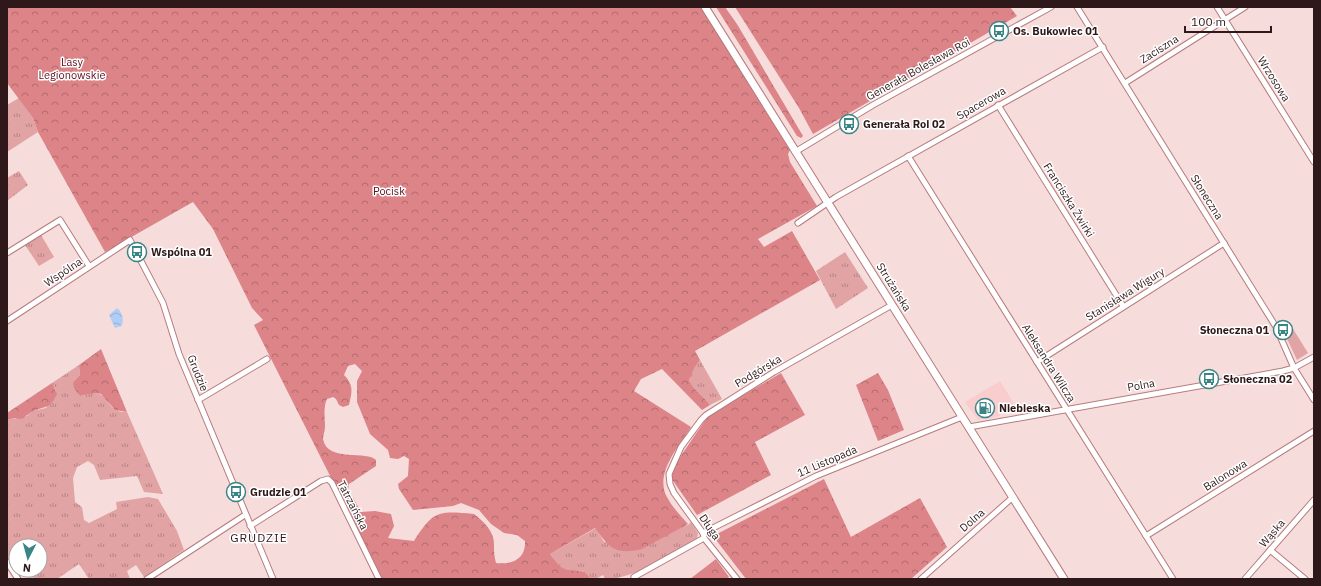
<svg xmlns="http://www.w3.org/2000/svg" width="1321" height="586" font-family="'IBM Plex Sans',sans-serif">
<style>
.built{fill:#f9cccd}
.grass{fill:url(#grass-tufts);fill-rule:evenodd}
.forest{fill:url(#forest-crowns);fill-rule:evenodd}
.park{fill:#e1a3a4}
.water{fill:url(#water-waves)}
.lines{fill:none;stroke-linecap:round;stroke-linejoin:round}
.stream{stroke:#b0cdf6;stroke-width:1.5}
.street-casing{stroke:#b77b7c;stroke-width:7}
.secondary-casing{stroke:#b77b7c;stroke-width:9}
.street{stroke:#fff;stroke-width:5}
.secondary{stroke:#fff;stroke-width:7}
.labels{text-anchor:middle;stroke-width:3;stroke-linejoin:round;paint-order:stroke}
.poi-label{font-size:11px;font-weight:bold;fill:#2f1819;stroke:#fff;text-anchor:start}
.street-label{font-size:11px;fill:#2f1819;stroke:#fff}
.park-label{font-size:11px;fill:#5d0d1b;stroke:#fff}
.neighbourhood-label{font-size:12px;letter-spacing:1px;fill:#2f1819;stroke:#fff}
</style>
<defs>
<pattern id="grass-tufts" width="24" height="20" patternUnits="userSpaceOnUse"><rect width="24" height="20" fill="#e1a3a4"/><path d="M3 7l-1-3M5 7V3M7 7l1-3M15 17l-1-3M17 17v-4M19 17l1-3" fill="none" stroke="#b78485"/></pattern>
<pattern id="forest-crowns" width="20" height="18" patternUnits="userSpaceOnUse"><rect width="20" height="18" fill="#dd8488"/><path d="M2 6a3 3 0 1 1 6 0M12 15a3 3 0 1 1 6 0" fill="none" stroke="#b46b6e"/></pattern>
<pattern id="water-waves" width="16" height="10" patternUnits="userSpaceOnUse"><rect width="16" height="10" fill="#b0cdf6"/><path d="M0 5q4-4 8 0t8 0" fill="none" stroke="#98afd2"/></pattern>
</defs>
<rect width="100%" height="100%" fill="#f7dcdc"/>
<path class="built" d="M1000,381L1016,407L1012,410L999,412L1000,416L978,420L965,402Z"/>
<g class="grass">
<path d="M19,98L33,118L38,132L7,152V105Z"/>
<path d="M19,171L28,185L7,201V178Z"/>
<path d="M41,235L54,257L39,266L25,245Z"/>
<path d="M845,252L868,288L836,309L816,271Z"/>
<path d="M700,360L722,399L710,405C704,396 693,390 689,380L695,367Z"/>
<path d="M79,365L80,375L73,382L80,396C86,396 94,391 99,394C110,398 108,413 127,412L163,494L144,492L137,476L100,480L94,465L88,461L77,467L73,478L75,502L82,507L84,520L89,523L117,509L116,502L148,497L158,499L177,531L184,550L144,577L136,565L127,571L130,579H89L79,564L57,579H32L16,571L7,556V420L27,416L33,411L46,408L56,391L52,383ZM16,546H40V570H16Z"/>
<path d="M691,522L698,533L697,539C669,554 637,579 605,579L603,575L596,579H591L585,572C563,568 565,574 550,554L596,528L604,542L688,525Z"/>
</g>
<g class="forest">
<path d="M7,7H701L790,150L788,154L790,162L817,206L758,239L764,247L792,231L820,280L695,351L700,360L695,367L689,380C693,390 704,396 710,405L702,410L662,369L641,379L634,391L691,427C679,446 654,474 667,497C672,507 681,516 688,524L642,549C615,555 610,549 595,528L550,554C565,574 564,568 585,572L591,579H382L254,325L263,320L252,308L213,229L193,202L105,252L38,132L33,118L7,83ZM355,364L362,371L357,381V402L370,434L388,450L390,458L398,459L404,456L409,459L408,476L398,484L399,489L413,510L453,506L461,503L479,510L491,524L504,533L517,535L525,541C526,559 512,565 496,563C494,556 494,551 494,544C494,531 484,522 474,514C438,511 434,510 414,541L388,538L394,526L391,514L375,511L361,512L348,489L349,484L376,466V460C368,450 327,463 323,439C323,435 325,431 325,427C325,418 323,407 327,399L333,397L336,399L339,405L343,407L349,405C352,392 354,385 344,375L348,366Z"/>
<path d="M716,7H725L737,24L803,136L801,138L797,136Z"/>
<path d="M735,7H1010L1017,16L813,134L799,108Z"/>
<path d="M101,349L127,412L115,410L101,394L96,393L80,396L74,388L73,382L80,375L79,365Z"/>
<path d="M781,373L805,415L755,442L771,475L697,515L671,478L676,463L708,416Z"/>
<path d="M878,373L888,390L904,430L878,441L856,385Z"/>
<path d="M52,383L57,394C50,409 47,405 34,411C29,413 26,417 20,419L15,418L7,420V413Z"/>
<path d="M824,479L851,537L920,498L947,547L911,579H746L713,536Z"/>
<path d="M716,559L729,577L727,579H690Z"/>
</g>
<path class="park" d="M1290,324L1308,353L1297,360L1281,326Z"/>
<path class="water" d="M117,308C122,311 125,322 121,326L115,328L109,315Z"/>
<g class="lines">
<path class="stream" d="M17,570L35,579"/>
<g class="street-casing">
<g id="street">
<path d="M1077,7L1276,327L1294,368L1314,400"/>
<path d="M1217,7L1314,162"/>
<path d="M1125,83L1245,7"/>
<path d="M998,105L1123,306"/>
<path d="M795,152L873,105L1051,7"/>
<path d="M908,156L1173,579"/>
<path d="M798,223L836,197L1103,47"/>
<path d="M7,253L60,220L89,266"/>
<path d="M7,321L130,240L163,303L179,354L273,579"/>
<path d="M1037,362L1224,243"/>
<path d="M198,400L267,359"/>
<path d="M969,427L1283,371L1294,368L1314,357"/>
<path d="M250,526L321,481L328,479L332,483L379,579"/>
<path d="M703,533L816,476L962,417"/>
<path d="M1146,536L1314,431"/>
<path d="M1270,550L1305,579"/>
<path d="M7,562L18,579"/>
<path d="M634,577L704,538"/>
<path d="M147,579L245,515"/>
<path d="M737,579L704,538L703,533L674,493L670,484L669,474L681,447L701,420L706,415L774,372L892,305"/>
<path d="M921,579L1013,497"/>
<path d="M1245,579L1314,500"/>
</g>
</g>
<g class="secondary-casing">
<path id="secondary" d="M705,7L1064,579"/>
</g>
<use href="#street" class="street"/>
<use href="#secondary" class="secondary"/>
</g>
<defs>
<g id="bus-ring" transform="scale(1)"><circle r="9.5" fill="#fff" stroke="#3b8485" stroke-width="1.5"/><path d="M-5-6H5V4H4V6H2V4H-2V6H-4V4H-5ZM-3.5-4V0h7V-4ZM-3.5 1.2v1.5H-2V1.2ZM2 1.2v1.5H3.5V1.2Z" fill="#3b8485"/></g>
<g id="fuel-ring" transform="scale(1)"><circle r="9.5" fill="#fff" stroke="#3b8485" stroke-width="1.5"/><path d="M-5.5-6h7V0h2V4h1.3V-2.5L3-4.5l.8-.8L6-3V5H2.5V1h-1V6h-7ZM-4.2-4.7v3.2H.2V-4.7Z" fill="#3b8485"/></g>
</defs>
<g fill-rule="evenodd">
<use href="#bus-ring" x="999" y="31"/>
<use href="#bus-ring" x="849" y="124"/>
<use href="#bus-ring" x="137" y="252"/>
<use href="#bus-ring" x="1283" y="330"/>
<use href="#bus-ring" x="1209" y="379"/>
<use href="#fuel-ring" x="985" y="408"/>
<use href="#bus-ring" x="236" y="492"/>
</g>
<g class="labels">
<g class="poi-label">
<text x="1013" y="35">Os. Bukowiec 01</text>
<text x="863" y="128">Generała Roi 02</text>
<text x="151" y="256">Wspólna 01</text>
<text x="1269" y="334" text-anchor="end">Słoneczna 01</text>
<text x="1223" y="383">Słoneczna 02</text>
<text x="999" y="412">Niebieska</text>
<text x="250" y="496">Grudzie 01</text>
</g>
<g class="street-label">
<text transform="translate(1159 49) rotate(-32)" y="4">Zaciszna</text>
<text transform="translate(918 69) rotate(-29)" y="4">Generała Bolesława Roi</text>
<text transform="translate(1274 79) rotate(58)" y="4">Wrzosowa</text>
<text transform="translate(981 103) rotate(-30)" y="4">Spacerowa</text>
<text transform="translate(1207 197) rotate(58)" y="4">Słoneczna</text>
<text transform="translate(1069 200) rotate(58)" y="4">Franciszka Żwirki</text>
<text transform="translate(63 272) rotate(-34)" y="4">Wspólna</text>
<text transform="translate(894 287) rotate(58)" y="4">Strużańska</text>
<text transform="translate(1125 294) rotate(-32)" y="4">Stanisława Wigury</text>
<text transform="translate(1049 363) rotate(58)" y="4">Aleksandra Wilcza</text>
<text transform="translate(758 371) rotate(-31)" y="4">Podgórska</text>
<text transform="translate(198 373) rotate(68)" y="4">Grudzie</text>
<text transform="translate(1141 385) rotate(-10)" y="4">Polna</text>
<text transform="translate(827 461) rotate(-23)" y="4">11 Listopada</text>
<text transform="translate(1225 475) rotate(-32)" y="4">Balonowa</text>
<text transform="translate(353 505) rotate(63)" y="4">Tatrzańska</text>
<text transform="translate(972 520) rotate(-41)" y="4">Dolna</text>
<text transform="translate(710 527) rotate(56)" y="4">Długa</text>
<text transform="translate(1272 533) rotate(-49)" y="4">Wąska</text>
</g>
<g class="park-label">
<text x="72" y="66">Lasy<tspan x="72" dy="13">Legionowskie</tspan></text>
<text x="389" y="195">Pocisk</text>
</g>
<g class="neighbourhood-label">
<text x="259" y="542">GRUDZIE</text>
</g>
</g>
<rect width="1321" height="586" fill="none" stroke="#2f1819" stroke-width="16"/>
<g transform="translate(28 558) rotate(186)"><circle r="19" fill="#ffffff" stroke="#aca3a3"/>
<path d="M0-3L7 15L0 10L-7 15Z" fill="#3b8485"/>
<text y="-6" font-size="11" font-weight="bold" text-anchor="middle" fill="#2f1819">N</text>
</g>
<path d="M1185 26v6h86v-6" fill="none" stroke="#2f1819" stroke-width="2"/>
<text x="1191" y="26" font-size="12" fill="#2f1819" stroke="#ffffff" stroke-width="3" paint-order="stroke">100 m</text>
</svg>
